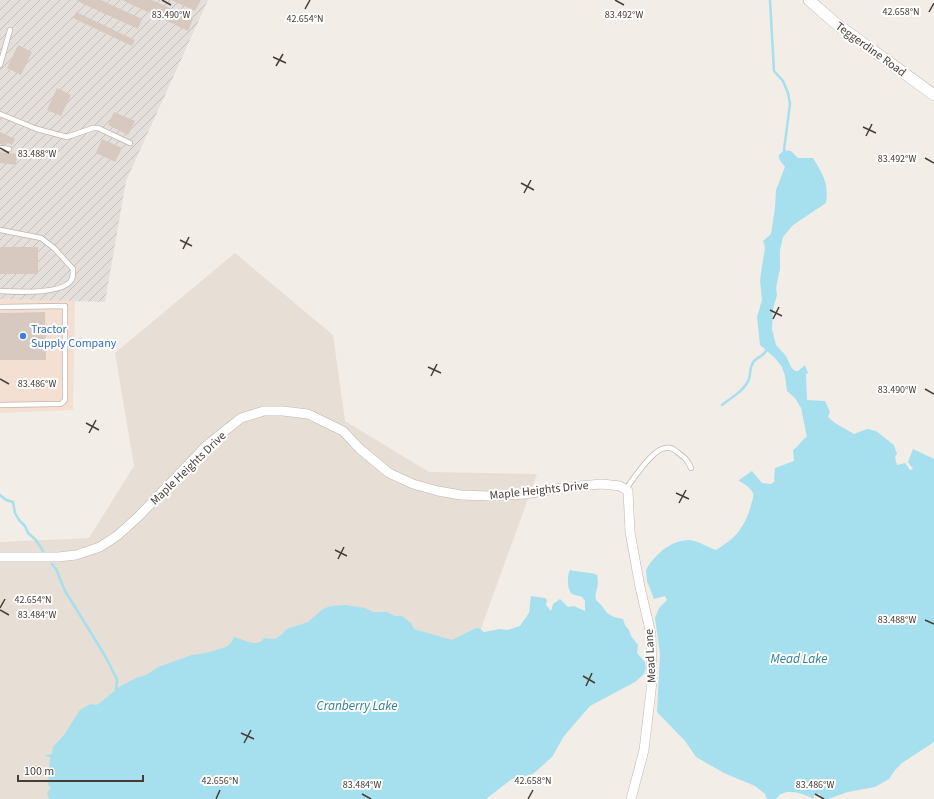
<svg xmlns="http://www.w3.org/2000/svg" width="934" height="799" font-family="'Source Sans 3',sans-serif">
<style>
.residential{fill:#e7ded6}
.commercial{fill:#f4dfd3}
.industrial{fill:url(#industrial-furrows)}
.water{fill:#a6dfed}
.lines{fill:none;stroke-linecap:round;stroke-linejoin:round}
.stream{stroke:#a6dfed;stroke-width:2.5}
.building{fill:#d7c9c0}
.service-casing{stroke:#c1b6ad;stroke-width:6}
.minor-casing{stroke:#c1b6ad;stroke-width:10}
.tertiary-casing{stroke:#c1b6ad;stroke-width:12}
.service{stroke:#fff;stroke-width:4.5}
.minor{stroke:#fff;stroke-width:9}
.tertiary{stroke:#fff;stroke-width:11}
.ticks{fill:none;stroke:#463d36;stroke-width:1.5}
.shop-dot{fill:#3f7fe0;stroke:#fff;stroke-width:1.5}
.labels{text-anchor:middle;stroke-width:4;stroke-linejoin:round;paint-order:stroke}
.street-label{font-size:12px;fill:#463d36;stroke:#fff}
.shop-label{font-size:12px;fill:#366cbe;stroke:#fff;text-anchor:start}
.water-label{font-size:13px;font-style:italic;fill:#2f8096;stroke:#fff}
.ticks-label{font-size:10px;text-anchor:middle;fill:#463d36;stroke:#fff;stroke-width:4;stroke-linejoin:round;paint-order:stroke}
</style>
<defs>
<pattern id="industrial-furrows" width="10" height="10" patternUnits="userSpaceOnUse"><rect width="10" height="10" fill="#e5dfdc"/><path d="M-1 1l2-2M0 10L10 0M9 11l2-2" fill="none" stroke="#c6c0bd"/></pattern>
</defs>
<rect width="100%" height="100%" fill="#f3ede7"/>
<path class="residential" d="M235,253L333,335L345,421L429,472L537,474L421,794L417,799H0V542L89,538L134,466L115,353Z"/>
<path class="commercial" d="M0,299L75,301L73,410L0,413Z"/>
<path class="industrial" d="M0,0H208L126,181L105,302L0,299Z"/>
<g class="water">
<path d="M784,150L791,151L798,158H813C823,175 829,183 826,203L793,225L783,237L780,250V269L776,288L777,295L773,309L772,329L776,345L786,356L791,367L795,371H798L805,365L808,373L806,374L807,400L825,401L830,412L828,417L835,423L854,434L867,429L876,431L894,445L897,454L895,457L897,465L905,463L910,470L913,469L908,462L913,449L934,459V742L902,763L895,770L889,779L875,787L848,792L828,799H821L820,794L814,795V799C805,794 790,789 781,794C779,795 778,797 776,799H767L765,794L755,786L724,773L696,757L685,741L657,712L660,654L655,618L659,608L667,600L665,596L654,599L647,581L646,570C654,555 672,539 690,540C700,541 708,548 716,550C736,538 745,527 751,505C752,501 754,497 753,493C750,487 743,483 739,481V480L752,471L762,483L771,484L775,481L774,479L775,468L794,461L793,450C799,446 801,440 807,437L801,408L795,398L787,391L785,376L782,367L775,358L760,345L757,317L762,300L760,280L765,247L763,241L771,234L775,208L776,190L785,167L779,159V155Z"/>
<path d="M570,570C577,572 592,572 597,575C600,588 594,591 596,600L602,606L607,613L614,617L623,619L625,625L629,630L631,636L638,645L637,653L645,662L646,668L644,674L635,682L590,706L564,736L552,757L533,774L512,779L486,799H49L47,793L51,788L48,785L50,757L46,756V755L52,754L53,747L64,735L80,710L90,704L96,705L100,703L119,687L136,678L148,674L158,667L192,655L206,653L226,647L231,643L234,637C243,639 258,649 264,638L275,639L281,635L287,629L308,622L323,609L331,606L345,605L365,608L373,612H387L395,616H402L411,623L414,629L452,640L476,628H479L484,632L500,629L507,630L520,626L529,613L531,596L545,598L547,600L546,605L551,611L553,604L560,599L568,607L574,606L585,611V601L582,597C579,595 574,596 571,593C567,588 567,575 570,570Z"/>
</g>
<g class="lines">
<g class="stream">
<path d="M770,0L774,71L783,81L788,93L790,104L784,150"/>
<path d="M722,405C731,398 745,390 749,379C751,372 749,368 754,361C758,357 763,356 766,351"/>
<path d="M0,495L6,500L13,502L15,513L19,520L25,526L28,533L36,540L43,551"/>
<path d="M52,564L56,569L65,591L104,654L117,679L116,690"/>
</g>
</g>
<g class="building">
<path d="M77,0H101L142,19L138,29L77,1Z"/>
<path d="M122,0H152L193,19L188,31Z"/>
<path d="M171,0H201L195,11Z"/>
<path d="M76,12L135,40L132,46L73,18Z"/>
<path d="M18,45L32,52L21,75L7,68Z"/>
<path d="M57,88L71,95L61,116L47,110Z"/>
<path d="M114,112L135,121L128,135L108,125Z"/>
<path d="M0,132L15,139L12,145L6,142L4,146L0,144Z"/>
<path d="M102,139L122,148L115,162L96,153Z"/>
<path d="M0,152L17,154L16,165L0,163Z"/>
<rect x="0" y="247" width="38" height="27"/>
<path d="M45,312L46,360H0V313Z"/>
</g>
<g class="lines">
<g class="service-casing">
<g id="service">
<path d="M0,65L10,30"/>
<path d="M0,114L37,129L67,137L93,128H98L130,143"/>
<path d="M0,148L9,149"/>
<path d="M0,230L41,238L54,248L73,269C73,272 73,276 72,279C64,295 16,292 0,291"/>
<path d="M0,307L65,306V400L61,404H55L0,405"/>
<path d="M625,490C633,480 653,448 666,448C670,447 674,449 677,452C684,457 688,460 691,468"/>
</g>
</g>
<g class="minor-casing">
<path id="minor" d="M0,557H58L76,555L100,547L118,535L139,516L206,446L241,418L264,411H283L308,414L343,431L360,449L389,473L413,484L438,491L461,495L489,496L525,494L568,487L602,484L620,486L628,491L630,532L640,587L651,634L652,682L644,750L631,799"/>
</g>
<g class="tertiary-casing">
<path id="tertiary" d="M809,0L834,22L934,95"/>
</g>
<use href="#service" class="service"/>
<use href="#minor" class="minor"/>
<use href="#tertiary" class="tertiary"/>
</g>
<path class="ticks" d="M162,0L171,5M615,0L624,5M305,9L310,0M929,12L934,3M273,57L286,63M276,66L283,54M863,127L876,133M866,136L872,124M0,148L9,153M925,158L934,163M521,183L534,190M524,193L531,180M180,240L192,246M183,249L189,237M770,310L782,316M773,319L779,307M428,367L441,373M431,376L437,364M0,379L9,384M925,389L934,394M86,423L99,430M89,433L96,420M676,493L689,499M679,503L686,490M335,550L347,556M338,559L344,547M0,608L5,599M0,610L9,615M925,620L934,624M583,676L595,683M586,686L592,673M241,733L254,739M244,743L251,730M362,794L371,799M815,794L824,799M216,799L220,790M528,799L533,790"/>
<circle class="shop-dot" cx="23" cy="336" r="4"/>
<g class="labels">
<g class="street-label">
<text transform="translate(871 49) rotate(36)" y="4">Teggerdine Road</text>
<text transform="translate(188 468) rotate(-44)" y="4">Maple Heights Drive</text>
<text transform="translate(539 490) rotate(-6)" y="4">Maple Heights Drive</text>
<text transform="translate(650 656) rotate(-93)" y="4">Mead Lane</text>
</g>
<g class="shop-label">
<text x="31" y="333">Tractor<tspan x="31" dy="14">Supply Company</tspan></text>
</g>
<g class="water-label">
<text x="799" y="663">Mead Lake</text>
<text x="357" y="710">Cranberry Lake</text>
</g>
</g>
<g class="ticks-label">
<text x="901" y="15">42.658°N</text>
<text x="171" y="18">83.490°W</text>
<text x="624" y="18">83.492°W</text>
<text x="305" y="22">42.654°N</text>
<text x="37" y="157">83.488°W</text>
<text x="897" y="162">83.492°W</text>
<text x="37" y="387">83.486°W</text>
<text x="897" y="393">83.490°W</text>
<text x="33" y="603">42.654°N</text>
<text x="37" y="618">83.484°W</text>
<text x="897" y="623">83.488°W</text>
<text x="220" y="784">42.656°N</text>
<text x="533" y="784">42.658°N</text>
<text x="362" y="788">83.484°W</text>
<text x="815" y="788">83.486°W</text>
</g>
<path d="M18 775v6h125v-6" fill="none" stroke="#463d36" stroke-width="2"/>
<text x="24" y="775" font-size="12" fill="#463d36" stroke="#ffffff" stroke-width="3" paint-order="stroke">100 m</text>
</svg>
